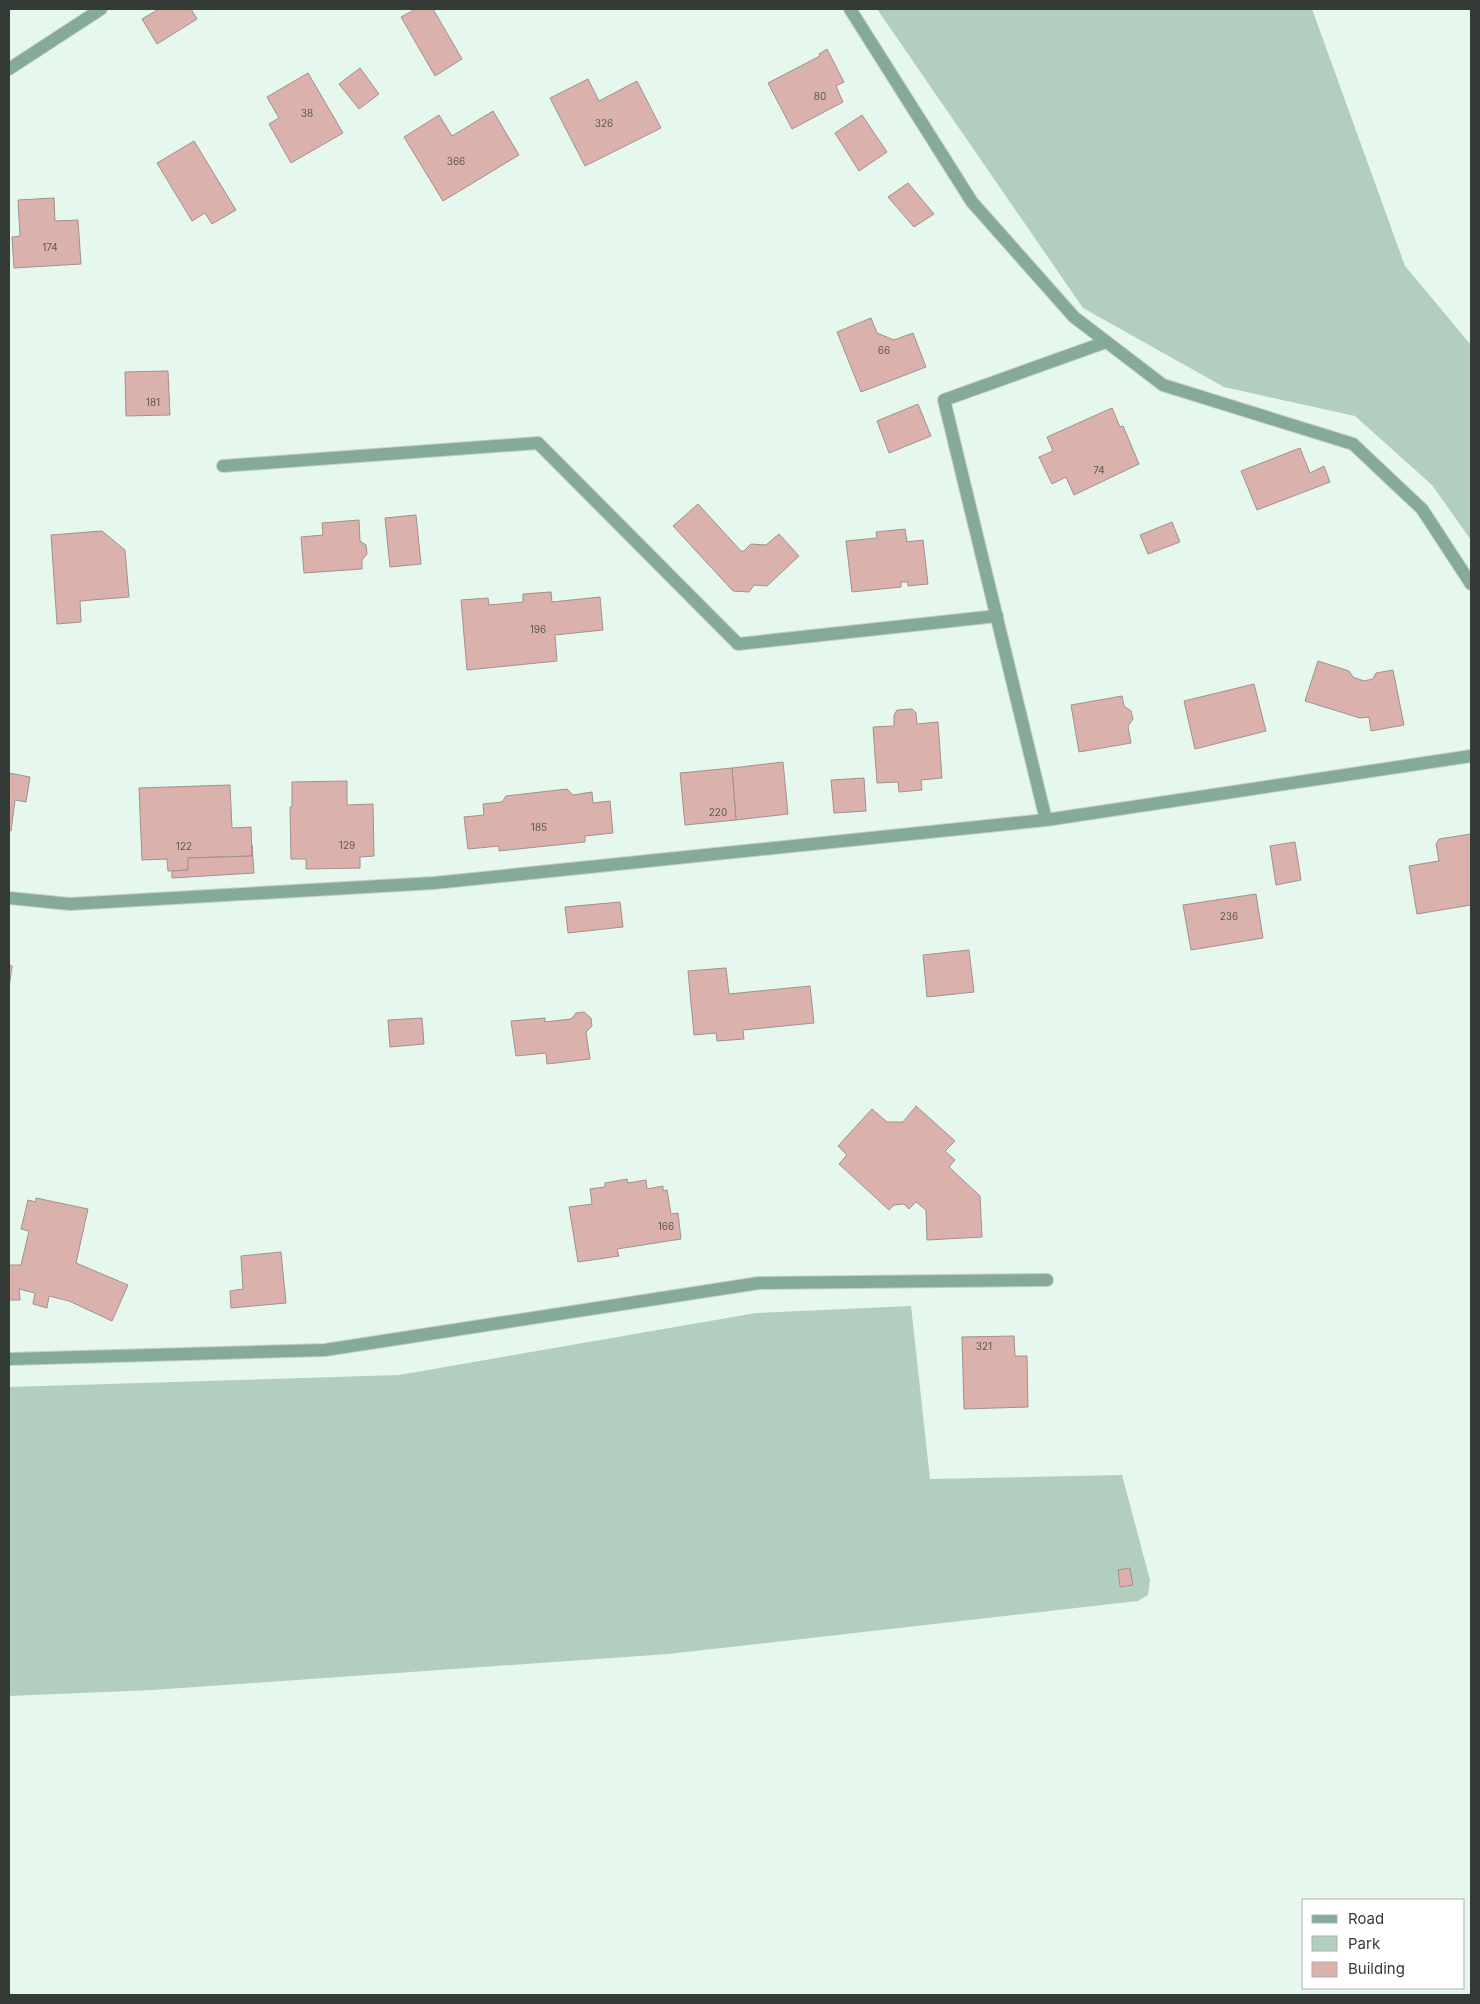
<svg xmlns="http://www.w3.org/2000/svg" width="1480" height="2004" font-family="Inter,sans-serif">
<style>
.green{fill:#b1cebf}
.building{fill:#dbb1ab;stroke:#a3908e}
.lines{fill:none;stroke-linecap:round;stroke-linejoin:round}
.minor-casing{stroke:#c2d1c9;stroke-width:14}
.minor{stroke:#85ab98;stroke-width:12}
.labels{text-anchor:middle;stroke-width:4.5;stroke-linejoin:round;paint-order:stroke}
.number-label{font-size:10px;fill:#5e5854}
</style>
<rect width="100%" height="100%" fill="#e6f7ee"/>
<g class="green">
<path d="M877,9H1312L1405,266L1471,345V540L1432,485L1355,416L1224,387L1083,308Z"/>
<path d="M911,1306L930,1479L1122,1475L1150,1580L1148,1595L1138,1601L668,1654L153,1690L9,1696V1387L399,1375L756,1313Z"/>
</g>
<g class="building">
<path d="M159,9H191L197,19L157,44L142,19Z"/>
<path d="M416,9H433L462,59L435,76L401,17Z"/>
<path d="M827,49L844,82L836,86L843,102L792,129L768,83L820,56L819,54Z"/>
<path d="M360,68L379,94L359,109L339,84Z"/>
<path d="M308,73L343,133L291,163L269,124L279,118L267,97Z"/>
<path d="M588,79L599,101L637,81L661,128L585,166L550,98Z"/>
<path d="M493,111L519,155L443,201L404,137L439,115L452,136Z"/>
<path d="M862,115L887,152L859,171L835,133Z"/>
<path d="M194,141L236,210L212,224L205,213L192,221L157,163Z"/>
<path d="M908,183L934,214L914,227L888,197Z"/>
<path d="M54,198L55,221L78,220L81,264L14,268L12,237L20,236L18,200Z"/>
<path d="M871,318L877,333L894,340L913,333L926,367L861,392L837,332Z"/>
<path d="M168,371L170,415L126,416L125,372Z"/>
<path d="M918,404L931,436L889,453L877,421Z"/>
<path d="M1112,408L1120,427L1123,426L1139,464L1074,495L1066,477L1052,484L1039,457L1053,451L1047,437Z"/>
<path d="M1300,448L1310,473L1324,466L1330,482L1257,510L1241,471Z"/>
<path d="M698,504L741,551H744L751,544L766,545L779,534L799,556L767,586L754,585L749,592L733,591L673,526Z"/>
<path d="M416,515L421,564L390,567L385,518Z"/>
<path d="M359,520L360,541L366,545L367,554L362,560V569L304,573L301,537L323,535L322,523Z"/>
<path d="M1172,522L1180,542L1148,554L1140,535Z"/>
<path d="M905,529L907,542L923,540L928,584L908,586V582H901V587L852,592L846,541L877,538L876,532Z"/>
<path d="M102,531L125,550L129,597L80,601L81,622L57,624L51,535Z"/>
<path d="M551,592L552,602L600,597L603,630L555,635L557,661L467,670L461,600L488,598L489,605L523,602V594Z"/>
<path d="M1318,661L1349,671L1353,677L1364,681L1373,679L1376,673L1393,670L1404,725L1371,731L1369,717L1360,718L1305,701Z"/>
<path d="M1254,684L1266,731L1195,749L1184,701Z"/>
<path d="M1122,696L1124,706L1131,711L1133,719L1128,726L1131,743L1079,752L1071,705Z"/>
<path d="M912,709L916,713L917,724L938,722L942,778L921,780L922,790L899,792L898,782L877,783L873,727L894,726V715L897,710Z"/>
<path d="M783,762L788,814L736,820L732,768Z"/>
<path d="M732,768L736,820L685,825L680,773Z"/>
<path d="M9,773L30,777L26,802L15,800L11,831L9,830Z"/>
<path d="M864,778L866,811L834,813L831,780Z"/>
<path d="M347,781V805L373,804L374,856L360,857V868L306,869V859H291L290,807H292V782Z"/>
<path d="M230,785L232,828L251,827L252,856L188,858V870L168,871L167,859L142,860L139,788Z"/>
<path d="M567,789L573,795L592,792L593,803L610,801L613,833L585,836V842L499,851V846L468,849L464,817L484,815L483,804L502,802L506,796Z"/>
<path d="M1471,834V905L1417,914L1409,866L1439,861L1436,844L1439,839Z"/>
<path d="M1295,842L1301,880L1276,885L1270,846Z"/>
<path d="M252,845L254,873L172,878V871L188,870V858L252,856Z"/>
<path d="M1256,894L1263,938L1191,950L1183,905Z"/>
<path d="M620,902L623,927L568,933L565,907Z"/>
<path d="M969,950L974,992L927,997L923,955Z"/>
<path d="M9,965L12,966L9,988Z"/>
<path d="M726,968L729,994L810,986L814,1023L743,1030L744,1039L717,1041L716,1033L694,1035L688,971Z"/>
<path d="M584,1012L591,1018L592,1026L586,1032L590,1059L547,1064L546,1053L516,1056L511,1021L545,1018V1022L571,1019L576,1013Z"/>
<path d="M422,1018L424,1044L390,1047L388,1020Z"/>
<path d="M916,1106L955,1141L945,1151L955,1160L949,1167L980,1196L982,1237L927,1240L926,1210L916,1202L909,1209L904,1204L894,1205L889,1210L839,1164L847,1155L838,1146L872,1109L887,1122H903Z"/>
<path d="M627,1179L628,1183L646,1180L647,1189L663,1186V1191L667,1190L671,1214L678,1213L681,1239L617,1249L619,1256L578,1262L569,1207L592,1204L590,1189L605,1187V1183Z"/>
<path d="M36,1198L88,1209L76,1263L128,1285L112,1321L69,1301L49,1296L47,1308L33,1304L35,1293L19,1289L20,1300H9V1265H21L29,1231L21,1229L28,1200L36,1202Z"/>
<path d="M281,1252L286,1303L231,1308L230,1291L243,1289L241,1256Z"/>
<path d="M1014,1336L1015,1356H1027L1028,1407L964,1409L962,1337Z"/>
<path d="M1130,1568L1133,1585L1120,1587L1118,1570Z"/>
</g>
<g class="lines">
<g class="minor-casing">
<g id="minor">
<path d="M850,9L972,202L1074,317L1163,385L1353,444L1422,509L1471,584"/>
<path d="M9,69L101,9"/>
<path d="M223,466L538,443L738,644L997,616"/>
<path d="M1046,820L944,400L1106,342"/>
<path d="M9,898L70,904L434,883L1046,820L1471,756"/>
<path d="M9,1359L325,1350L759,1283L1047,1280"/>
</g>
</g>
<use href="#minor" class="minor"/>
</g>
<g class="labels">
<g class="number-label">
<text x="820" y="100">80</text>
<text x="307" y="117">38</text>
<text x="604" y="127">326</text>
<text x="456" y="165">366</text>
<text x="50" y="251">174</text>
<text x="884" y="354">66</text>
<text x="153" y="406">181</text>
<text x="1099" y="474">74</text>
<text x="538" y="633">196</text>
<text x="718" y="816">220</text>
<text x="539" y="831">185</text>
<text x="347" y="849">129</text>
<text x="184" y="850">122</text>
<text x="1229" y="920">236</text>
<text x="666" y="1230">166</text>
<text x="984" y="1350">321</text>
</g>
</g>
<rect width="1480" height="2004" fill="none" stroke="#343b37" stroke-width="20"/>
<rect x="1302" y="1899" width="162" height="90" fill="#ffffff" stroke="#aeb1af"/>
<rect x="1312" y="1915" width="25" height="8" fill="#85ab98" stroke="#aeb1af"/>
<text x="1348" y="1924" font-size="15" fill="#343b37">Road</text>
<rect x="1312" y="1936" width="25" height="15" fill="#b1cebf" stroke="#aeb1af"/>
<text x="1348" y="1949" font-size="15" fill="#343b37">Park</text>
<rect x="1312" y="1962" width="25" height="15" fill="#dbb1ab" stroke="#aeb1af"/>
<text x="1348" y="1974" font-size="15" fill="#343b37">Building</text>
</svg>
